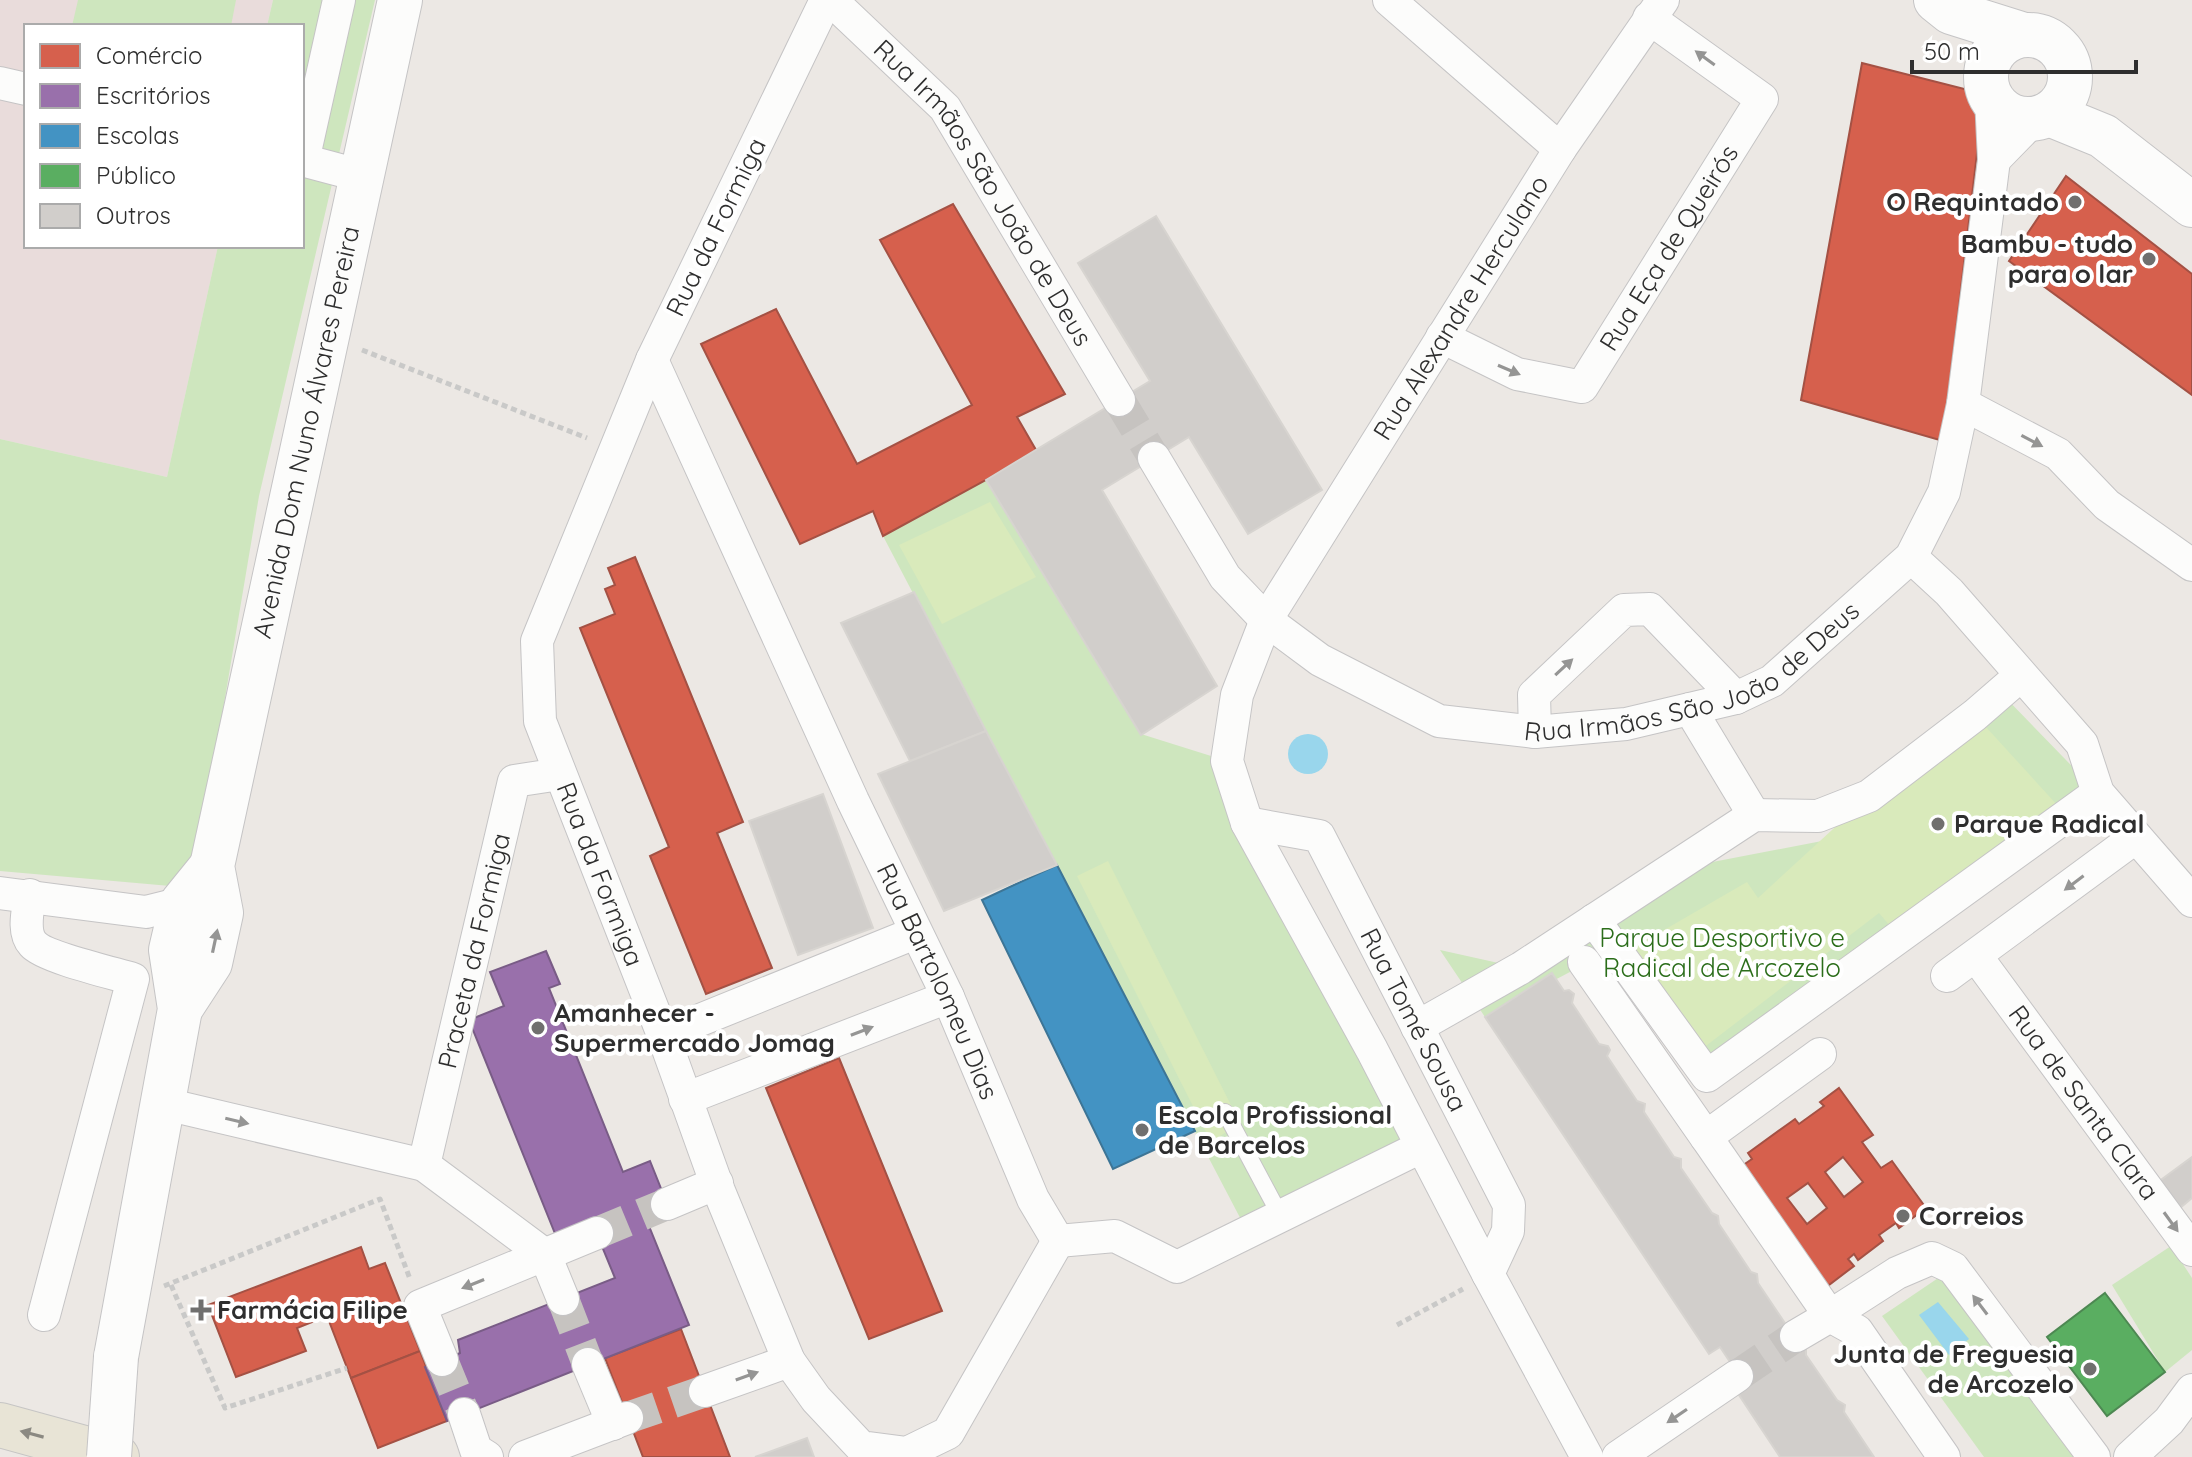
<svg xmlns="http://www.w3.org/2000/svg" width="2192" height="1457" font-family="Quicksand,sans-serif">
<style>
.medical{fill:#e9dcdb}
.green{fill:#cee6be}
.pitch{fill:#d9eabb}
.water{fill:#99d6ec}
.shops{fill:#d6604d;stroke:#a45144;stroke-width:2;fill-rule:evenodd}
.offices{fill:#9970ab;stroke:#795c86;stroke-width:2}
.schools{fill:#4393c3;stroke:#3d7596;stroke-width:2}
.public{fill:#5aae61;stroke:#4d8852;stroke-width:2}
.building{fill:#d1cecb;stroke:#d7d4d0;stroke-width:2}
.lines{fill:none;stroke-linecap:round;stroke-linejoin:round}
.street-tunnel{stroke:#c6c3c0;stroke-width:32;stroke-dasharray:32 16;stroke-linecap:butt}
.lane-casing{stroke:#c5c4c5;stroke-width:18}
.street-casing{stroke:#c5c4c5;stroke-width:34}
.secondary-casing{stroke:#c5c4c5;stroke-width:46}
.primary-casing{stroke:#c6c5c4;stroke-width:46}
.path{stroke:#c9c9c8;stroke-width:5;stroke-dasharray:6 4;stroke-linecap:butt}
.lane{stroke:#fcfcfb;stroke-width:16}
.street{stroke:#fcfcfb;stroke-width:32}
.secondary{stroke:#fcfcfb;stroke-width:44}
.primary{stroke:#e8e4d6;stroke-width:44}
.secondary-bridge-casing{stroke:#c5c4c5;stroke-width:46;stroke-linecap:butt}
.secondary-bridge{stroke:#fcfcfb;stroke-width:44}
.oneway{fill:#959594}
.oneway2{fill:#8b8982}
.poi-dot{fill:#706f6e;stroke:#fff;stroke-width:3}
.labels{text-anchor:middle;stroke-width:8;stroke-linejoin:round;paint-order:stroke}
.street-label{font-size:26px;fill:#2e2e2e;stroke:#fff}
.poi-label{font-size:26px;font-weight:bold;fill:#2e2e2e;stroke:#fff;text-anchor:start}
.park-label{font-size:26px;fill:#2c6e1b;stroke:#fff}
</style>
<rect width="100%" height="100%" fill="#ece8e4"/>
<path class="medical" d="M0,0H273L267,26H26V246H218L167,477L0,439Z"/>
<g class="green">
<path d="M78,0H236L231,26H72Z"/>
<path d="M273,0H375L259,496L193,888L0,871V439L167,477L218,246H302V26H267Z"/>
<path d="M986,480L1141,734L1227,761L1409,1146L1247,1231L883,536Z"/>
<path d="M2001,693L2098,793L1700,1081L1604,954L1485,1017L1440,950L1521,968L1671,870L1822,841L1869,796Z"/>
<path d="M2171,1246L2192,1278V1350L2165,1372L2112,1285Z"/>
<path d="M1953,1268L2094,1457H1984L1882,1316Z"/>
</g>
<g class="pitch">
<path d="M990,502L1036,577L942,624L899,545Z"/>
<path d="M1975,715L2059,807L1891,927L1879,913L1698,1052L1626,952L1747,882L1758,898L1869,796Z"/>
<path d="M1108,861L1240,1123L1211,1142L1077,876Z"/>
</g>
<g class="water">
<circle cx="1308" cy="754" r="20"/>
<path d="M1938,1302L1969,1339L1949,1355L1919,1315Z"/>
</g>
<g class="shops">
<path d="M1862,63L1984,94L1943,441L1801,400Z"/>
<path d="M2066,176L2192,274V395L2009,261Z"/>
<path d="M953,204L1065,394L1017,417L1036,450L986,480L883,536L873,511L800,544L701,344L776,309L857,464L972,405L880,240Z"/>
<path d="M635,557L743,822L717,833L772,968L706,994L650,856L669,847L580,628L615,614L605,589L615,585L608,568Z"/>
<path d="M839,1058L942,1311L869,1339L766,1088Z"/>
<path d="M1839,1088L1873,1135L1862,1142L1881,1168L1892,1161L1926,1208L1899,1228L1896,1223L1879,1235L1883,1241L1858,1260L1854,1254L1848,1259L1854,1266L1825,1288L1739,1168L1752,1159L1748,1153L1795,1119L1799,1124L1824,1106L1820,1102ZM1843,1157L1863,1182L1844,1197L1825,1172ZM1808,1183L1827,1208L1807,1224L1787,1198Z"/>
<path d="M361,1247L369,1269L385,1263L420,1351L351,1378L327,1316L297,1328L306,1351L236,1377L208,1305Z"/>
<path d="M681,1329L730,1457H643L605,1358Z"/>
<path d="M420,1351L447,1421L378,1448L351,1378Z"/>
</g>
<path class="offices" d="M546,951L560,984L549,988L623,1172L650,1161L672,1216L649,1226L689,1325L447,1421L425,1367L460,1353L458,1340L615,1278L592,1222L556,1236L469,1020L504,1006L490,972Z"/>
<path class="schools" d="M1057,865L1195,1131L1113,1169L982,900Z"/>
<path class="public" d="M2105,1293L2165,1372L2107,1416L2047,1337Z"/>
<g class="building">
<path d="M1156,216L1322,490L1248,534L1189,437L1102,490L1217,686L1141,735L986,480L1150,381L1078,263Z"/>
<path d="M914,592L986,731L910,761L841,623Z"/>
<path d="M986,731L1057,865L944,911L878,774Z"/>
<path d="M823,794L873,928L798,955L749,821Z"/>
<path d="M1552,973L1564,991L1569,990L1574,994L1572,1003L1599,1044L1608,1046L1610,1050L1607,1056L1637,1101L1645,1104L1644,1112L1674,1157L1681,1159V1168L1712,1213L1718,1216L1719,1224L1751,1272L1757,1274L1758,1283L1799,1344L1806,1346V1355L1837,1400L1845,1405L1844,1412L1874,1457H1780L1735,1389L1744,1383L1720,1347L1709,1354L1485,1017Z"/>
<path d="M2192,1157V1198L2174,1213L2154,1185Z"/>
<path d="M807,1438L814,1457H755Z"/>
</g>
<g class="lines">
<g class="street-tunnel">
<path d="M1119,400L1154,458"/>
<path d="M597,1233L667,1204"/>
<path d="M563,1299L588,1364"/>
<path d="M442,1360L464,1414"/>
<path d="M1737,1376L1796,1336"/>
<path d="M627,1418L705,1391"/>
</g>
<g class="lane-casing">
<path id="lane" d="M1225,1112L1280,1215"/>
</g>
<g class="street-casing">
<g id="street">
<path id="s1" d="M826,0L652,360L537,641L540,721L663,1035L719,1191L789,1361L816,1399L861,1447L907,1453L948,1433L1058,1241"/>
<path id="s2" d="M831,0L945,108L1119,400"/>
<path d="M1389,0L1560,149"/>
<path d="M0,83L26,89"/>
<path d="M302,160L362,176"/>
<path d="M1994,160L2033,120"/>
<path d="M303,161L339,0"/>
<path id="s3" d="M1442,337L1517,374L1582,387L1762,99L1649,18"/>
<path id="s4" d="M652,360L853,801L948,997L1033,1199L1058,1241"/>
<path d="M1963,404L2058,454L2107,505L2192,565"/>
<path id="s5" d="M1154,458L1225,577L1266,620L1320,660L1439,721L1535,732L1626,724L1736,698L1772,681L1911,557L1944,492L1963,404L1994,160L1991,98"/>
<path d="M1911,557L1949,592L2082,744L2098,793L2192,901"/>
<path d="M1690,709L1754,815"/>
<path d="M1535,732L1534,695L1624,610L1650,609L1736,698"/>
<path id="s6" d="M1247,823L1319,836L1509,1205L1508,1231L1488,1274"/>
<path d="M0,893L146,912L182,903"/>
<path d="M30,895C28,910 22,932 33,944C44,957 113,973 133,979L44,1315"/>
<path d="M1594,920L1707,1076L2098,793"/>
<path id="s7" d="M1976,956L2192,1250"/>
<path d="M1584,962L1706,1137"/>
<path d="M1947,976L2136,837"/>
<path d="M1417,1027L1521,968L1754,815L1818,816L1869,796L1975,715L2020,676"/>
<path d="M663,1035L915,933"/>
<path d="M685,1099L948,997"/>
<path d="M161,1103L424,1165L545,1255L563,1299"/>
<path id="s8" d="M424,1165L514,781L560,774"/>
<path d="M667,1204L717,1183"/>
<path d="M1058,1241L1115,1236L1177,1267L1421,1147"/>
<path d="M1796,1336L1830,1316L1706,1137L1820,1054"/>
<path d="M442,1360L420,1306L597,1233"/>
<path d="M588,1364L613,1424"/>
<path d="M705,1391L789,1361"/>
<path d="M464,1414L476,1450L487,1457"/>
<path d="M525,1457L627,1418"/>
<path id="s9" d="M1587,1457L1488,1274L1372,1050L1247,823L1227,761L1237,695L1266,620L1560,149L1663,0"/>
<path d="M1618,1457L1737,1376"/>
<path d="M1944,1457L1857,1331L1830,1316L1897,1273L1932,1258L1953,1268L2094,1457"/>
<path d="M2130,1457L2169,1421L2192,1390"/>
</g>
</g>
<g class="secondary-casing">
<g id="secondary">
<path d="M1936,0L1951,12L2024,35"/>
<circle cx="2028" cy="77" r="42"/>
<path d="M2049,114L2103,136L2192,205"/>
<path id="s10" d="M180,1009L210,963L221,913L212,866L400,0"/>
<path d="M116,1357L180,1009L171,950L182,903L212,866"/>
</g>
</g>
<g class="primary-casing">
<path id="primary" d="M0,1425L117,1457"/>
</g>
<g class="path">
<path d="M362,350L587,438"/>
<path d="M171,1285L225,1408L347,1368"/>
<path d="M164,1286L380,1199L410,1279"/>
<path d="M1397,1325L1463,1289"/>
</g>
<use href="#lane" class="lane"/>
<use href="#street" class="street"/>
<use href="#secondary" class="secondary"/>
<use href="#primary" class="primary"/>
<g class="secondary-bridge-casing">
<path id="secondary-bridge" d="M109,1457L116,1357"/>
</g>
<use href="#secondary-bridge" class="secondary-bridge"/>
</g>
<defs><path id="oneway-solid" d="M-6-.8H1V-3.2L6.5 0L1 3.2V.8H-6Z" transform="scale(2)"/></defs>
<g class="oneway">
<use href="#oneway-solid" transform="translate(1705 58) rotate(-144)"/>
<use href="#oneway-solid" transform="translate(1509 370) rotate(23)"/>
<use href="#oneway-solid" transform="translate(2032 441) rotate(28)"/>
<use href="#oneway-solid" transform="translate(1564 667) rotate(-43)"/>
<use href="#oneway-solid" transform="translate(2074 883) rotate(143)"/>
<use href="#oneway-solid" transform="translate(215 941) rotate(-78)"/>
<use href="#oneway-solid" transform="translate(862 1031) rotate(-21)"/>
<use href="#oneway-solid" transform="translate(237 1121) rotate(13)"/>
<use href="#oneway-solid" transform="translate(2171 1222) rotate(54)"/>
<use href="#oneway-solid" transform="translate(473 1284) rotate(158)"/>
<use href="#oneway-solid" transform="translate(1980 1305) rotate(-127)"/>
<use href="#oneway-solid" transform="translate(747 1376) rotate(-20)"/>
<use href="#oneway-solid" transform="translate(1677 1416) rotate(146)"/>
</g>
<use class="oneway2" href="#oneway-solid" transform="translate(32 1434) rotate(-165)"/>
<g class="poi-dot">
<circle cx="2075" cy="202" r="8"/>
<circle cx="2149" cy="259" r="8"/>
<circle cx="1938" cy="824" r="8"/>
<circle cx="538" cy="1028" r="8"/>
<circle cx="1142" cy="1130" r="8"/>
<circle cx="1903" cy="1216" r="8"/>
<path d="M197 1298h8v8h8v8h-8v8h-8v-8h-8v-8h8z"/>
<circle cx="2090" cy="1369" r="8"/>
</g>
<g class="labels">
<g class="street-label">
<text dy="9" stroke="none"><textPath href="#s2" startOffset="248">Rua Irmãos São João de Deus</textPath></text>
<text transform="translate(716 227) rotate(-64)" y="9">Rua da Formiga</text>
<text dy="9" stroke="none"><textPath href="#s3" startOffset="314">Rua Eça de Queirós</textPath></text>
<text dy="9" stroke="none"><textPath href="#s9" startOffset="1300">Rua Alexandre Herculano</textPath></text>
<text dy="9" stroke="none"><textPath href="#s10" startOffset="598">Avenida Dom Nuno Álvares Pereira</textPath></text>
<text dy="9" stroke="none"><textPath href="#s5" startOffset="668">Rua Irmãos São João de Deus</textPath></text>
<text dy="9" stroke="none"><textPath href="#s1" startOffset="948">Rua da Formiga</textPath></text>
<text dy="9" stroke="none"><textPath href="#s8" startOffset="220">Praceta da Formiga</textPath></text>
<text dy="9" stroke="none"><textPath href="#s4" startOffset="684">Rua Bartolomeu Dias</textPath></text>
<text dy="9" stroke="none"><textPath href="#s6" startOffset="280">Rua Tomé Sousa</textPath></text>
<text dy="9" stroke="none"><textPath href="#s7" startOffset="182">Rua de Santa Clara</textPath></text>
</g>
<g class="poi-label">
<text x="2059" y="211" text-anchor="end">O Requintado</text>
<text x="2133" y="253" text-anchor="end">Bambu - tudo<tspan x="2133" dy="30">para o lar</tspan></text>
<text x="1954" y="833">Parque Radical</text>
<text x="554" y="1022">Amanhecer -<tspan x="554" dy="30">Supermercado Jomag</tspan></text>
<text x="1158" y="1124">Escola Profissional<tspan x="1158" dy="30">de Barcelos</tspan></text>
<text x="1919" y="1225">Correios</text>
<text x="217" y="1319">Farmácia Filipe</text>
<text x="2074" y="1363" text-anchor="end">Junta de Freguesia<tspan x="2074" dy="30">de Arcozelo</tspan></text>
</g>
<g class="park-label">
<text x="1722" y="947">Parque Desportivo e<tspan x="1722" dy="30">Radical de Arcozelo</tspan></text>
</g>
</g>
<rect x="24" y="24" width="280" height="224" fill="#ffffff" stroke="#ababab" stroke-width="2"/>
<rect x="40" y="44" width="40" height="24" fill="#d6604d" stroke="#ababab" stroke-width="2"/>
<text x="96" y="64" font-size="24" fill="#2e2e2e">Comércio</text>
<rect x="40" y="84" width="40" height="24" fill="#9970ab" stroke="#ababab" stroke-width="2"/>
<text x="96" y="104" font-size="24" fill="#2e2e2e">Escritórios</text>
<rect x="40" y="124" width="40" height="24" fill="#4393c3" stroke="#ababab" stroke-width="2"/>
<text x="96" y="144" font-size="24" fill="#2e2e2e">Escolas</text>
<rect x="40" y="164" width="40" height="24" fill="#5aae61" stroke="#ababab" stroke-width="2"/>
<text x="96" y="184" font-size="24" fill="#2e2e2e">Público</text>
<rect x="40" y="204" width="40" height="24" fill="#d1cecb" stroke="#ababab" stroke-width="2"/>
<text x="96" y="224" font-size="24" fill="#2e2e2e">Outros</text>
<path d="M1912 60v12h224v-12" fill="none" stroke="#2e2e2e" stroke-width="4"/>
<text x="1924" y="60" font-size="24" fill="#2e2e2e" stroke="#ffffff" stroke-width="6" paint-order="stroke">50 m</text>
</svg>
